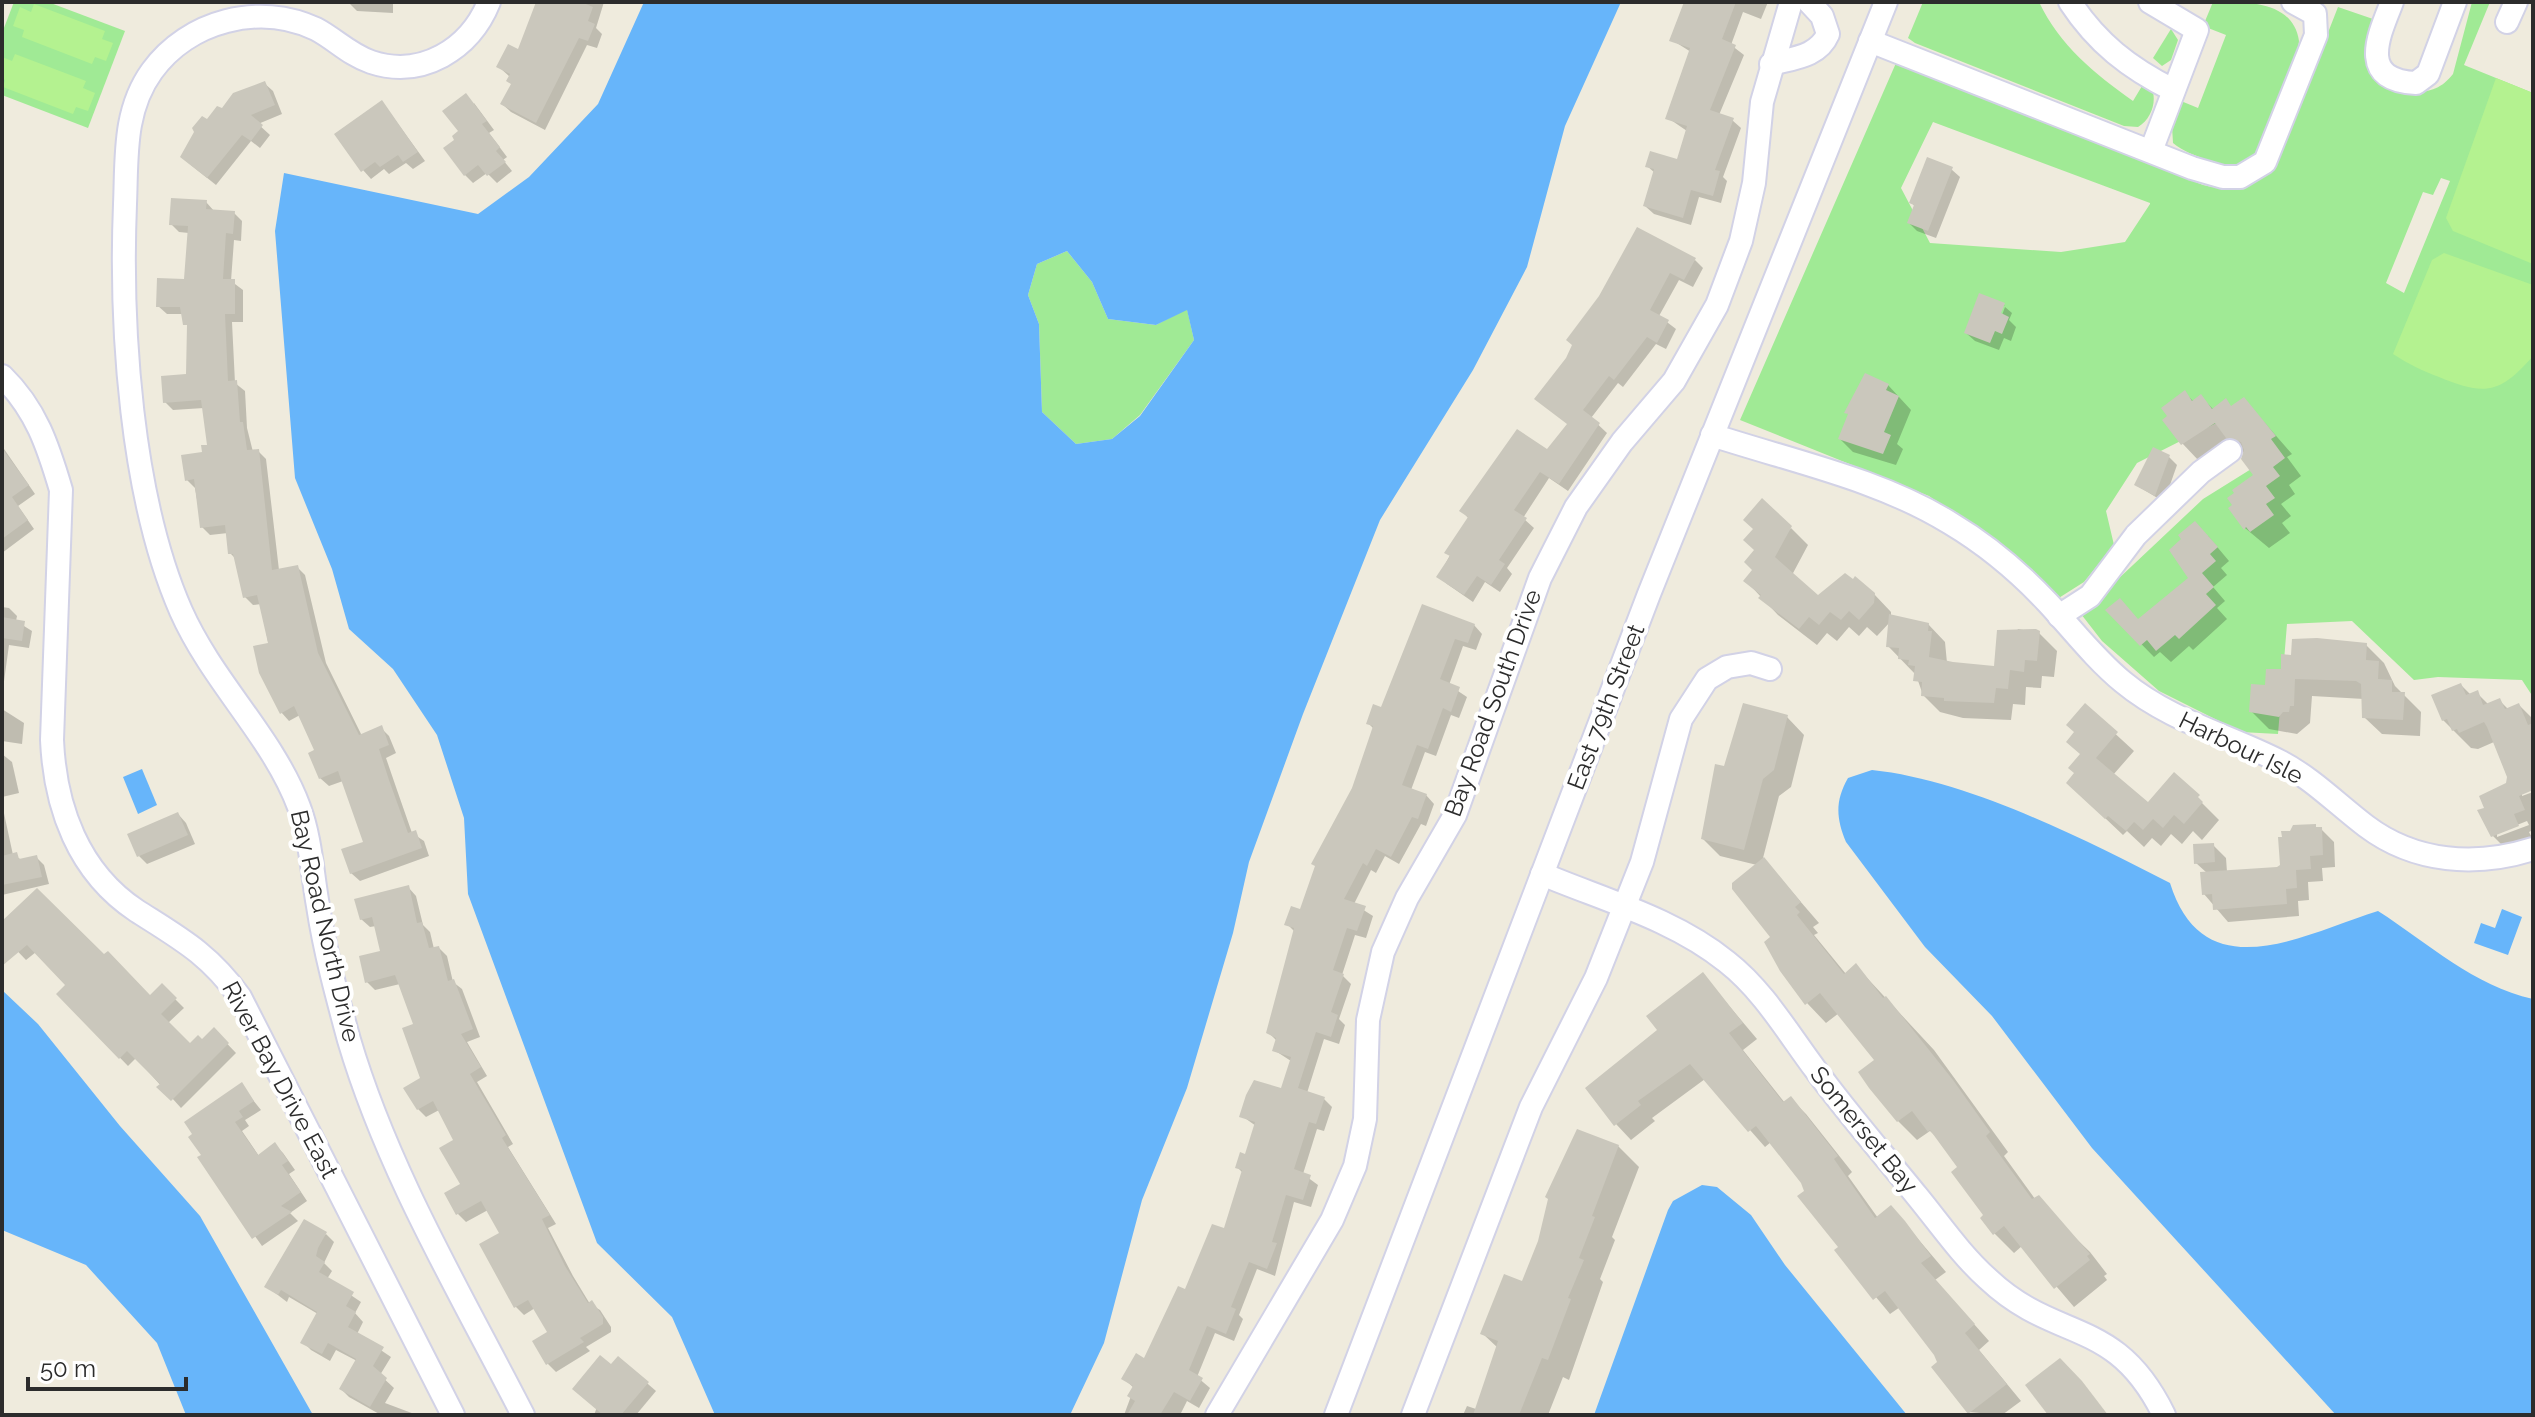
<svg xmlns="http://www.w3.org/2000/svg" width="2535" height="1417" font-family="Raleway,sans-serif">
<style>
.green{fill:#a0ea95;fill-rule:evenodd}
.pitch{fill:#b4f290}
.water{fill:#67b5fa;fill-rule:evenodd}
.shadow{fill:#0003;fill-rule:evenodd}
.building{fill:#cac7bc}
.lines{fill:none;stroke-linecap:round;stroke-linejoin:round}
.minor-casing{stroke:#d2d2e6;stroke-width:26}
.minor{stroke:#fff;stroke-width:22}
.labels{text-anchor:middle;stroke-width:8;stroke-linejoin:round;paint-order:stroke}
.street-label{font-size:24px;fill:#2c2c2c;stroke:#fff}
</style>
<rect width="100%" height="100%" fill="#efebdd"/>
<g class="green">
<path d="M14,2H48L125,31L88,128L2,95V33Z"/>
<path d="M1923,2H2039C2060,46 2094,73 2133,101L2142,86L2153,92C2156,105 2150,120 2138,127L2124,126L1915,43L1908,38Z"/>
<path d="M2213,2C2246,2 2293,0 2299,41C2297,61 2286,81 2279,100C2265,137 2257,180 2206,160C2195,155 2182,151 2173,143L2172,126L2181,101L2198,108L2226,35L2203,26Z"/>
<path d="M2472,2H2490L2464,65L2533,93V697L2522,680L2438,677L2414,680L2352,621L2287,624L2278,734L2241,732L2159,691L2102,641L2081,614L2203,499L2264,461L2238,412L2137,463L2106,511L2114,545L2084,582L2054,601L2011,554L1929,496L1740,420L1896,63L2203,185C2234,193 2258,188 2277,163L2338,7L2373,19C2362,54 2369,93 2413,92C2431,92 2442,88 2453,74ZM1933,122L2150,203V204L2125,242L2061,252L1930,243L1901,188ZM2441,178L2450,181L2404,293L2386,283L2423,192L2433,195Z"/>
<path d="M2171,29L2178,40L2171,60L2162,66L2153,58Z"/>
<path d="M1067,251L1092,282L1108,319L1156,325L1187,309L1194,340L1140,415L1112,439L1076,444L1042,412L1039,324L1028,295L1037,264Z"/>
</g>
<g class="pitch">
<path d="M34,4L105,31L102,39L113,43L106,61L95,57L92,64L22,37L24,30L13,26L20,7L31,12Z"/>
<path d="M15,54L86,81L83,88L95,93L88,111L76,107L73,114L3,87L5,80L2,78V57L12,61Z"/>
<path d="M2496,78L2533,93V264L2453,231L2446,218Z"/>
<path d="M2444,253L2533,285V356C2500,394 2485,396 2439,377C2423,371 2408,364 2393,354L2432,260Z"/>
</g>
<g class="water">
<path d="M644,2H1621L1565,126L1527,267L1473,370L1380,520L1303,714L1249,862L1233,933L1187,1088L1142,1200L1104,1343L1070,1415H715L672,1317L597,1243L468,894L464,818L437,735L393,669L349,629L332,569L295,478L275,231L284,173L478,214L529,177L598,104ZM1067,251L1092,282L1108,319L1156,325L1187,310L1194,340L1140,416L1112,439L1076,444L1042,412L1039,324L1028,295L1037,264Z"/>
<path d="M142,769L157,805L138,814L123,777Z"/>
<path d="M1872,770C1968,780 2084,839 2170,883C2204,992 2304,934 2378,911C2428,943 2474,986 2533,999V1415H2336L2092,1148L1992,1016L1925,947L1846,842C1836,818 1835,801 1848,778Z"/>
<path d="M2502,909L2522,917L2508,955L2474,943L2481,923L2495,928Z"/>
<path d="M2,990L38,1024L120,1126L200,1216L313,1415H186L157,1343L86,1265L2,1230Z"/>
<path d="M1702,1185L1717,1187L1751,1215L1785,1265L1907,1415H1594L1668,1210L1673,1201Z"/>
</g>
<g class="shadow">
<path d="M393,2V13L357,11L349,3Z"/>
<path d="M538,2H604L596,28L602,34L597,48L587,45L545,130L511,112L502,104L512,85L510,77L499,67L519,52Z"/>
<path d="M1687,2H1768L1761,19L1743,12L1731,45L1744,55L1719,115L1732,120L1741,128L1723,177L1727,181L1721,203L1699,197L1691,225L1654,214L1645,206L1655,173L1647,166L1679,161L1687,131L1668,118L1691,52L1672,40Z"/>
<path d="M264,83L273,91L282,114L258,124L270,135L260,148L251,141L216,185L191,165L207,122Z"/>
<path d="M382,102L425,161L413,169L406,163L389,174L384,169L371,179L363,170Z"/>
<path d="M474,103L494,130L489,133L507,157L503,160L512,171L497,183L487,173L473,183L465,175L457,140Z"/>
<path d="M1951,169L1960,177L1936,238L1917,231L1909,223L1915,207L1912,203Z"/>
<path d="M206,202L215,212L234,213L242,221L241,241L234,240L231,281L243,290V322H232L235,383L245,391L247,428L253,452L258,451L266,459L279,570L297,567L305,575L326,663L362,736L381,728L389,736L396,753L386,758L397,790L412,833L424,841L429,856L360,881L351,873L365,843L343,781L329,786L320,778L317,751L300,715L289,721L281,712L261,604L253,605L245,597L237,560L230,553L228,533L210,535L202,527L195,488L187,480L210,446L204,408L173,410L165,402L188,376L189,328L184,314H167L158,306L186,281L189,233L179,232L171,224Z"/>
<path d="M1695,260L1703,268L1693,287L1679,280L1659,316L1676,329L1666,349L1656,344L1623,387L1618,383L1591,418L1607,433L1568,491L1549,478L1523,518L1534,528L1507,568L1512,574L1500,592L1485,582L1473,602L1447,584L1439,576L1469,519L1462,511L1547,452L1569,425L1567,359L1601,297Z"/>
<path d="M1981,296L2005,306H2001L1995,322L1999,323L2005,307L2012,313L2009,320L2016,327L2011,341L2004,338L1999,350L1975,341L1966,333Z"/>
<path d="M1888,385L1911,410L1897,444L1903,449L1896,465L1853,452L1840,439L1850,416L1846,412Z"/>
<path d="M2185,393L2194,402L2201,397L2214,410L2232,408L2244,399L2292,454L2287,457L2301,476L2289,485L2295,494L2281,504L2291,516L2282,523L2290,533L2269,548L2245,528L2231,508L2256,475L2245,454L2232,441L2199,461L2182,443Z"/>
<path d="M2,446L35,494L18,506L34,529L2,553Z"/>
<path d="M2169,457L2177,465L2164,502L2136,485Z"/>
<path d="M1791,528L1808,545L1792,575L1818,597L1874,594L1891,612V617L1928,624L1945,642L1947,663L1996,668L2018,629L2039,633L2057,651L2054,677L2042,676L2041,688L2026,687L2025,705L2013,704L2011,720L1963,718L1940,712L1923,695L1916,675L1888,646L1891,621L1877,636L1867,627L1859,636L1849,627L1837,641L1827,633L1817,645L1778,615L1746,581Z"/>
<path d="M2208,536L2229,561L2221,568L2227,575L2213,587L2225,601L2217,608L2227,619L2193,650L2189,646L2171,662L2160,652L2154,657L2108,610L2139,621L2191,578Z"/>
<path d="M2,607L9,608L17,616L16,621L32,631L29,648L9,645L2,696Z"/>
<path d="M1423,607L1474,625L1482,634L1476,650L1463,646L1449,685L1467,697L1459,718L1451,715L1436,756L1425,752L1411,790L1426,795L1434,804L1426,826L1421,824L1399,864L1385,856L1376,873L1371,870L1354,904L1373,916L1366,938L1355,935L1342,975L1351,984L1339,1019L1345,1025L1339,1044L1324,1039L1307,1093L1324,1099L1332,1107L1324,1131L1317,1129L1303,1174L1318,1185L1311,1207L1294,1202L1275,1276L1257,1269L1239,1315L1243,1319L1234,1341L1215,1333L1197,1377L1210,1388L1199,1408L1187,1401L1180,1415H1124L1134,1388L1124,1379L1145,1361L1225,1231L1243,1173L1237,1167L1246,1156L1256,1126L1242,1116L1282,1091L1291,1061L1274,1050L1277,1041L1268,1032L1295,932L1287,924L1302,911L1353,789L1374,729L1368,723L1382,710Z"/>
<path d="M2366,645L2384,663L2395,686L2421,712L2420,736L2382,734L2364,717V699L2312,696L2310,723L2297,734L2269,729L2251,711L2283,671Z"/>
<path d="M2461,685L2471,695L2477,693L2489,705L2500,701L2508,709L2519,705L2533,719V788L2522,792V796L2533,792V830L2529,832L2533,840L2510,853L2493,836L2486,809L2508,784L2509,777L2494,742L2478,749L2471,748L2443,720ZM2527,821L2529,825L2497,837V833Z"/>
<path d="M2085,706L2134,751L2113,775L2148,805L2174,775L2219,820L2202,840L2193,831L2182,844L2171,834L2161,846L2152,838L2144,847L2127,831L2123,835L2086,800L2076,773L2082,755L2076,733Z"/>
<path d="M2,709L24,723L22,744L2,741Z"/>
<path d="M1787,717L1804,735L1791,787L1779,796L1763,858L1819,923L1813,927L1818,933L1814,935L1846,974L1856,966L1934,1050L2008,1152L2004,1156L2035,1199L2090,1252L2107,1274L2104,1276L2107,1280L2074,1307L2022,1246L2014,1253L1995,1234L1982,1218L1986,1215L1960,1167L1943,1143L1930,1131L1917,1140L1898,1121L1860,1073L1876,1061L1839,1013L1826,1023L1807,1003L1773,937L1757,865L1720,856L1703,839L1725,769Z"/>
<path d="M2,754L12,762L19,793L2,797Z"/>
<path d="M2,804L13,855L22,860L36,857L44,865L49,884L2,895Z"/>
<path d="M178,814L186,823L195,844L147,864L139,856Z"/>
<path d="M2321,829L2334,842L2335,867L2322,868L2323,881L2308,882L2309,900L2298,901L2299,916L2228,922L2204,894L2207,873L2196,863L2213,845L2226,858L2227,872L2278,869Z"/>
<path d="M408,887L416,896L423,925L430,932L434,949L439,948L447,956L453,982L462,989L480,1037L467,1042L487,1076L477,1082L513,1144L508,1147L556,1224L548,1228L573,1276L590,1304L600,1310L611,1327V1332L586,1347L590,1351L556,1372L548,1364L550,1332L535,1308L524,1315L516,1307L502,1234L488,1210L466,1222L458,1214L463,1185L456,1140L441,1109L426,1117L418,1109L422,1078L415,1025L400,984L375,990L367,982L383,952L376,926L370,927L361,919Z"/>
<path d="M2,924L150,998L162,986L184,1008L168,1023L190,1046L202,1042L214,1030L236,1053L181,1108L136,1058L128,1066L58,994L67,985L36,952L26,960L2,935Z"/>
<path d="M1703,975L1757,1039L1743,1050L1785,1103L1791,1099L1806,1114L1852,1172L1848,1176L1878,1218L1891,1207L1946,1272L1935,1280L1989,1341L1979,1350L2021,1401L2002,1415L1969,1412L1936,1354L1900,1307L1890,1314L1837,1250L1841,1247L1803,1182L1771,1142L1765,1147L1705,1079L1652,1118L1655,1121L1631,1140L1616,1124L1660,1030Z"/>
<path d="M241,1085L261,1110L245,1120L249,1126L242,1131L259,1156L275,1145L283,1153L295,1170L289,1174L307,1201L290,1213L298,1221L262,1246L200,1158Z"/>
<path d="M1618,1146L1639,1167L1612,1237L1615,1240L1600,1279L1603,1282L1569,1380L1563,1377L1548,1415H1463L1467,1406L1476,1409L1498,1348L1483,1334L1523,1283Z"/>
<path d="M326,1234L334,1242L324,1263L332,1271L327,1279L361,1302L355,1313L363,1322L357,1334L391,1357L380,1375L394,1388L385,1403L417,1415H381L349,1397L341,1389L357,1361L336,1350L330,1361L311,1350L303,1342L318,1314L289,1297L287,1302L266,1286Z"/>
<path d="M619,1359L656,1391L636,1415H594L612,1367Z"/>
</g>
<g class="building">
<path d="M536,2H581L593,7L588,21L595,24L588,41L579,38L536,123L500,104L511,84L506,81L510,74L496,67L508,44L518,49Z"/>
<path d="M1684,2H1736L1722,39L1736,45L1710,110L1734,118L1715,170L1720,171L1713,196L1691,190L1683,218L1643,206L1654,169L1645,167L1650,151L1677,159L1687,126L1665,119L1690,48L1669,41Z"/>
<path d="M265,81L275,105L251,115L263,125L251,141L242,135L207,178L180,157L194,132L192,128L202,116L207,119L217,106L222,108L233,93Z"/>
<path d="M466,93L487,121L482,124L500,147L496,151L506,162L487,176L478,165L464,176L443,148L454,140L452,136L458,131L442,111Z"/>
<path d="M382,100L418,152L403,162L398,155L380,167L375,162L361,172L334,134Z"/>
<path d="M1927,157L1953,167L1928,231L1907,223L1914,205L1909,203Z"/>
<path d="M171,198L207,200L206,209L235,211L233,234L226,233L223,279H235V314H225L228,381L237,380L240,422H243L247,450L259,449L272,570L298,565L318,653L359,735L382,725L389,745L379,749L389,780L408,833L416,830L422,848L350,874L341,849L363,842L338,771L319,779L308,753L314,750L294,706L280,714L259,673L253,646L268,643L257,595L243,598L233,554H228L225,525L200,528L194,479L185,481L181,455L202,452L201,445H207L201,400L163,403L161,376L186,374L187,325H183L180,307H156L157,278L184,279L188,226L169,225Z"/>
<path d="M1637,227L1696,258L1684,280L1670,273L1650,310L1669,320L1657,343L1647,337L1614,380L1609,376L1583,410L1600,423L1559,484L1540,472L1514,510L1527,518L1499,560L1505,564L1491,585L1477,576L1464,595L1436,577L1450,556L1444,553L1468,517L1459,511L1517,429L1547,449L1567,424L1534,399L1566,358L1572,345L1566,340L1599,296Z"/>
<path d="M1979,293L2005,303L2001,313L2009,317L2002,334L1995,331L1990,343L1964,333Z"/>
<path d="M1865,373L1889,384L1886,390L1899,396L1884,432L1891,435L1883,454L1838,439L1848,414L1844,413Z"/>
<path d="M2185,390L2192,401L2201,394L2212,409L2226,398L2231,406L2244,397L2276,436L2271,439L2285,458L2273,467L2280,476L2266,486L2275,498L2266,504L2274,515L2250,532L2246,527L2244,530L2228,508L2232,505L2227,498L2234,493L2232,490L2253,475L2241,459L2244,450L2241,442L2226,438L2215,423L2181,445L2162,420L2167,416L2161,408Z"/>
<path d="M2153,447L2170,455L2155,496L2134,485Z"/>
<path d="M2,448L29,485L12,497L28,520L2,539Z"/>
<path d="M1762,498L1792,526L1775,557L1818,595L1845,573L1853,579L1855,576L1875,593L1874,603L1859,620L1849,611L1841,620L1830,612L1819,625L1809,617L1799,629L1758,598L1761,595L1743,581L1752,570L1744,562L1754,550L1743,540L1753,529L1743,520Z"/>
<path d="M2195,521L2218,547L2210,554L2216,561L2202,573L2214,587L2206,594L2216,605L2179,639L2175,635L2156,651L2147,640L2140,646L2105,610L2120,598L2138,619L2188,578L2169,550L2181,539L2178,535Z"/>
<path d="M1422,604L1475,624L1468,643L1455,639L1440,679L1460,687L1451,712L1443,708L1428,749L1417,745L1402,785L1427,794L1418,819L1412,817L1391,857L1376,849L1367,866L1363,863L1344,899L1366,906L1357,931L1347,928L1333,970L1344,974L1331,1012L1338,1015L1331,1037L1316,1032L1298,1088L1325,1097L1316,1124L1309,1122L1294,1169L1311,1175L1303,1200L1286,1195L1272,1242L1277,1243L1267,1269L1249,1262L1231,1307L1236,1309L1226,1334L1207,1326L1189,1370L1203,1378L1190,1401L1174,1392L1160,1415H1127L1135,1401L1127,1396L1133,1386L1121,1379L1136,1353L1144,1358L1178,1286L1185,1289L1212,1224L1224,1228L1242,1170L1235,1168L1240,1152L1245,1154L1255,1122L1239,1117L1246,1095L1254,1080L1281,1088L1291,1057L1272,1051L1276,1038L1266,1033L1294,928L1284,925L1291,906L1300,909L1315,866L1311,864L1352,788L1368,741L1373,726L1366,724L1373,704L1381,707Z"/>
<path d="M1889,614L1929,623L1928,631H1932L1929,657L1953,662L1994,666L1997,630L2036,629L2040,631L2037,661L2025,660L2024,672L2010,670L2008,689L1996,688L1994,703L1944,701V698L1921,696L1922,682L1913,681L1915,666L1908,665L1909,660L1898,659L1899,648L1886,647Z"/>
<path d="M2,617L25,621L22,641L2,638Z"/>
<path d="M2317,638L2367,643L2366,660L2379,661L2378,679L2392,680V692H2405L2403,720L2362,718L2361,684L2356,681L2295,679L2294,706H2290L2289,712H2283L2279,717L2249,712L2251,684L2265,685L2266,669H2281V654L2291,655L2292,639Z"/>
<path d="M2461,683L2466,695L2478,690L2483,705L2500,698L2505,709L2519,703L2528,725L2533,723V790L2519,796L2525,810L2514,814L2519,826L2491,837L2477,810L2484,808L2479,796L2506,783L2507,777L2487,727L2484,722L2459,733L2457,729L2452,731L2447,719L2442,721L2431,695Z"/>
<path d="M1743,703L1788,715L1774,770L1763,779L1744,850L1701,839L1715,764L1724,766Z"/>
<path d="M2085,703L2118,732L2096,758L2148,802L2174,772L2200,795L2198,797L2203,802L2184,824L2174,815L2163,828L2153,819L2143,830L2134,822L2126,831L2108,816L2105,819L2066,783L2074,773L2068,768L2080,754L2066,742L2074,732L2066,725Z"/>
<path d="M178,812L188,835L137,857L127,834Z"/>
<path d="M2316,824V827H2322L2323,855L2310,856L2311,869L2296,870L2297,888L2286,889L2287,904L2213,910L2212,894L2202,895L2200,872L2277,867L2280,865L2278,837H2282L2281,831H2290L2293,825Z"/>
<path d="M2214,843L2215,862L2194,864L2193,844Z"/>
<path d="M17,852L19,859L37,855L42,877L2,885V856Z"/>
<path d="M1764,857L1801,902L1795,907L1800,912L1797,915L1844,974L1856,963L1883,998L1886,996L1953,1080L1990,1132L1986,1136L2032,1199L2039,1195L2090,1254L2087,1256L2090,1260L2054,1289L2004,1226L1993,1235L1980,1218L1983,1215L1951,1172L1957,1167L1930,1130L1928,1132L1912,1111L1897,1122L1869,1088L1858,1072L1874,1060L1820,993L1805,1005L1780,971L1764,942L1770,937L1732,889V883Z"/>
<path d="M409,885L417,923L422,922L429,948L439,946L448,981L454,979L473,1029L461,1034L481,1067L470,1074L506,1135L502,1138L550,1215L542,1219L565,1266L588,1303L592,1300L603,1317V1324L580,1338L584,1342L546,1365L532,1341L547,1332L528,1300L514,1308L479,1244L499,1233L481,1201L456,1215L444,1193L460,1184L439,1148L453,1140L433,1101L417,1110L403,1088L420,1078L402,1028L413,1024L395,975L365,983L359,956L380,951L372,917L360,920L354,899Z"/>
<path d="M37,888L104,954L108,951L150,995L162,983L177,998L161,1014L190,1043L198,1035L202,1039L214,1027L229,1043L171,1101L156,1087L160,1084L127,1051L119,1059L56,994L65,985L27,945L2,966V921Z"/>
<path d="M1703,972L1743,1023L1729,1033L1783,1102L1791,1096L1838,1156L1834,1159L1875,1218L1891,1205L1905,1221L1931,1256L1921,1263L1975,1324L1965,1333L2007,1384L1968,1414L1931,1367L1937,1362L1934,1355L1885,1291L1873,1300L1834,1250L1838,1247L1797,1196L1804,1191L1801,1183L1756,1126L1748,1132L1690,1064L1638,1101L1641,1105L1614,1126L1585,1088L1657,1030L1646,1016Z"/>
<path d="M242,1082L254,1101L239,1111L243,1117L235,1122L258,1155L275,1142L288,1161L282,1165L301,1192L281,1206L292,1212L252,1239L197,1157L201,1155L188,1137L192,1134L184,1122Z"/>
<path d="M1577,1129L1619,1145L1592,1216L1595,1217L1579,1258L1584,1260L1568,1298L1571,1299L1548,1360L1542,1358L1519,1415H1473L1498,1341L1480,1334L1504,1274L1522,1281L1538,1241L1548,1199L1545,1197Z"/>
<path d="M304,1219L327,1232L318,1248L316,1256L325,1262L319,1272L354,1292L346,1306L356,1312L348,1327L384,1347L373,1366L387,1378L370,1407L339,1389L356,1359L328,1343L322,1354L300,1343L317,1312L281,1290L278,1295L264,1287Z"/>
<path d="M600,1355L611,1364L618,1356L649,1382L621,1415H603L572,1389Z"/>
<path d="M2060,1358L2082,1381L2108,1415H2048L2025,1385Z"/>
</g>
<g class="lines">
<g class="minor-casing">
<g id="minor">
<path d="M489,2C470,49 422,79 371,62C350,55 335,39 316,29C259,2 188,21 152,71C123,111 127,158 125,204C120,328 131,497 181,611C213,683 273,737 299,807C311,839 312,873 318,906C325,952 337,996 349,1040C388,1172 461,1294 523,1415"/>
<path d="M2070,2C2097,43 2129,68 2173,90"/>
<path d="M2150,2L2197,30L2151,151"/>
<path d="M2392,2C2378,37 2358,80 2416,83L2428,74L2455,2"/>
<path d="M2507,22L2516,2"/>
<path d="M1870,41L2192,168L2223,177H2240L2265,162L2316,35L2315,14L2293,2"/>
<path d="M1771,64C1793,58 1818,57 1828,34L1822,16L1809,2"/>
<path d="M2,376C36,409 48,446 61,490L52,740C55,807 78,872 137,911C181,939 209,954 240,997L453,1415"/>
<path d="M1712,435C1791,461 1879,479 1950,523C1987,545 2019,572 2048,603C2073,630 2095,659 2123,682C2170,721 2226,734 2279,761C2312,778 2337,804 2366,826C2415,863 2476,867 2533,849"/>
<path d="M2059,616L2090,596L2136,535L2201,472L2230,451"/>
<path d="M1542,874C1604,900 1674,919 1727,962C1763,990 1788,1033 1815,1069C1847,1113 1883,1154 1917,1196C1940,1224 1961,1255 1988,1279C2057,1344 2115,1315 2164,1415"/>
<path d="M1217,1415L1332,1220L1355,1166L1365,1119L1368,1020L1383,952L1407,898L1455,815L1540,578L1576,507L1622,442L1674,381L1717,305L1741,241L1754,183L1762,102L1791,2"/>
<path d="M1336,1415L1649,594L1886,2"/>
<path d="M1413,1415L1531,1107L1596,978L1642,862L1681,719L1707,679L1727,667L1751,663L1770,669"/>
</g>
</g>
<use href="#minor" class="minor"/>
</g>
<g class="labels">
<g class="street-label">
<text transform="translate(1493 703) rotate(-70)" y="8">Bay Road South Drive</text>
<text transform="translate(1606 707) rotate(-69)" y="8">East 79th Street</text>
<text transform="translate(2241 748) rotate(26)" y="8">Harbour Isle</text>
<text transform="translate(325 926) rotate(77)" y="8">Bay Road North Drive</text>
<text transform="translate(280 1080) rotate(62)" y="8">River Bay Drive East</text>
<text transform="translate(1864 1130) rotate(51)" y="8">Somerset Bay</text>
</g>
</g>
<rect width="2535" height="1417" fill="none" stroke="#2c2c2c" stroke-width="8"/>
<path d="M28 1377v12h158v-12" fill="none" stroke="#2c2c2c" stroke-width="4"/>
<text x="40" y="1377" font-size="24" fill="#2c2c2c" stroke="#ffffff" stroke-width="6" paint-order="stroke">50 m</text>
</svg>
